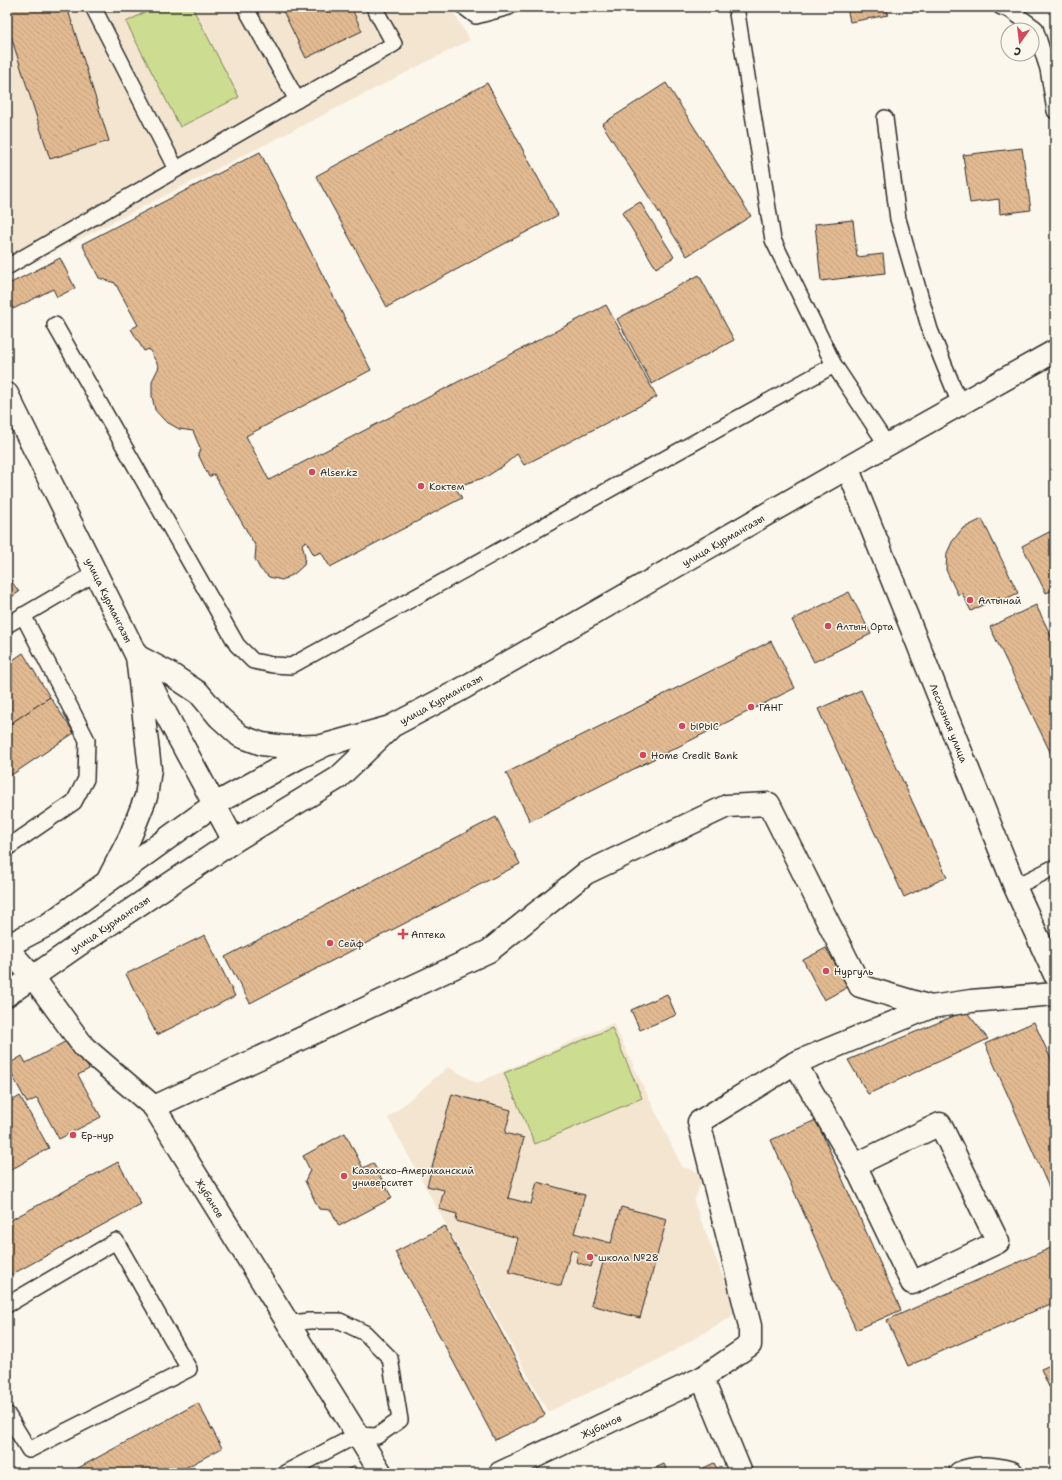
<svg xmlns="http://www.w3.org/2000/svg" width="1062" height="1480" font-family="'Shantell Sans',sans-serif">
<style>
.built{fill:#f4e5d1}
.park{fill:#ccdc90;stroke:#7c845e}
.building{fill:url(#building-back-hatch);stroke:#2b2b2b}
.lines{fill:none;stroke-linecap:round;stroke-linejoin:round}
.service-casing{stroke:#2b2b2b;stroke-width:18}
.minor-casing{stroke:#2b2b2b;stroke-width:25}
.tertiary-casing{stroke:#2b2b2b;stroke-width:25}
.primary-casing{stroke:#2b2b2b;stroke-width:25}
.service{stroke:#fbf7ec;stroke-width:15}
.minor{stroke:#fbf7ec;stroke-width:22}
.tertiary{stroke:#fbf7ec;stroke-width:22}
.primary{stroke:#fbf7ec;stroke-width:22}
.poi-dot{fill:#d1495b;stroke:#fbf7ec;stroke-width:1.5}
.labels{text-anchor:middle;stroke-width:3;stroke-linejoin:round;paint-order:stroke}
.poi-label{font-size:10px;fill:#2b2b2b;stroke:#fbf7ec;text-anchor:start}
.street-label{font-size:10px;fill:#2b2b2b;stroke:#fbf7ec}
</style>
<defs>
<pattern id="building-back-hatch" width="6" height="6" patternUnits="userSpaceOnUse"><rect width="6" height="6" fill="#e2ba92"/><path d="M-1 5l2 2M0 0l6 6M5-1l2 2" fill="none" stroke="#c2a07e"/></pattern>
</defs>
<rect width="100%" height="100%" fill="#fbf7ec"/>
<filter id="ink" filterUnits="userSpaceOnUse"><feTurbulence type="fractalNoise" baseFrequency=".025" numOctaves="2"/><feDisplacementMap in="SourceGraphic" scale="8" xChannelSelector="R" yChannelSelector="G"/><feConvolveMatrix kernelMatrix="1 2 1 2 8 2 1 2 1" color-interpolation-filters="sRGB"/></filter>
<g filter="url(#ink)">
<g class="built">
<path d="M7,7H450L470,40L7,276Z"/>
<path d="M613,1023L682,1167L704,1174L694,1202L737,1313L660,1359L548,1412L388,1118L448,1067L477,1083Z"/>
</g>
<g class="park">
<path d="M155,7H192L239,97L180,127L126,22Z"/>
<path d="M612,1028L642,1098L535,1144L504,1073Z"/>
</g>
<g class="building">
<path d="M7,7H67L109,141L50,159L7,24Z"/>
<path d="M281,7H351L362,31L306,58Z"/>
<path d="M847,7H886L888,15L850,22Z"/>
<path d="M487,83L558,215L387,307L316,176Z"/>
<path d="M666,83L751,216L687,256L602,124Z"/>
<path d="M1022,148L1031,210L1000,214L999,199L970,203L963,155Z"/>
<path d="M260,152L371,370L246,436L269,480L606,305L657,397L524,465L517,454L503,466L486,477L455,487L462,498L330,567L321,552L314,555L306,541L302,544L305,556L304,565L294,574L282,580L269,577L260,569L255,559L256,547L214,474L209,477L198,454L201,450L193,431L179,429L165,421L155,410L152,396V381L159,367L149,349L144,351L131,329L138,325L115,283L99,278L82,244Z"/>
<path d="M640,202L674,257L656,268L622,213Z"/>
<path d="M853,220L857,257L883,254L885,273L821,281L815,224Z"/>
<path d="M60,258L75,288L57,297L53,289L13,309L7,297V285Z"/>
<path d="M699,275L734,340L652,384L617,319Z"/>
<path d="M982,519L1018,593L1001,601L999,597L971,611L962,593L958,595L946,570L947,553L952,542L962,529Z"/>
<path d="M1055,529V589L1046,593L1022,546Z"/>
<path d="M7,575L19,592L7,600Z"/>
<path d="M849,592L871,634L814,662L792,620Z"/>
<path d="M1036,605L1055,644V762L990,627Z"/>
<path d="M771,641L795,688L530,821L506,773Z"/>
<path d="M23,653L50,697L7,726V664Z"/>
<path d="M861,690L947,877L904,897L818,709Z"/>
<path d="M50,697L74,733L7,778V726Z"/>
<path d="M496,817L520,864L250,1003L225,957Z"/>
<path d="M205,935L235,996L157,1035L126,974Z"/>
<path d="M826,948L848,987L824,1000L803,960Z"/>
<path d="M667,994L676,1015L640,1030L631,1010Z"/>
<path d="M966,1011L988,1039L868,1094L848,1060Z"/>
<path d="M1034,1022L1055,1068V1201L985,1044Z"/>
<path d="M72,1038L89,1069L78,1075L101,1117L59,1139L37,1098L27,1103L7,1065L22,1056L26,1063Z"/>
<path d="M452,1094L511,1110L505,1133L524,1138L508,1198L531,1204L537,1182L585,1195L574,1233L611,1243L621,1207L667,1219L640,1318L591,1305L604,1259L594,1256L591,1267L576,1262L578,1252L571,1250L561,1286L509,1272L518,1238L456,1221L457,1214L439,1209L444,1190L427,1186Z"/>
<path d="M20,1096L49,1148L7,1172V1104Z"/>
<path d="M816,1120L901,1310L856,1330L771,1140Z"/>
<path d="M345,1133L363,1168L373,1163L392,1198L339,1226L331,1210L319,1209L305,1181L310,1170L303,1156Z"/>
<path d="M118,1162L141,1204L7,1277V1222Z"/>
<path d="M445,1226L545,1415L495,1440L395,1252Z"/>
<path d="M1055,1246V1302L908,1366L887,1320Z"/>
<path d="M1055,1363V1384L1049,1387L1041,1369Z"/>
<path d="M198,1403L222,1448L176,1473H69Z"/>
<path d="M714,1463L719,1473H693Z"/>
<path d="M664,1464L668,1473H644Z"/>
<path d="M355,1466L358,1473H339Z"/>
</g>
<g class="lines">
<g class="service-casing">
<g id="service">
<path d="M93,7L176,169"/>
<path d="M245,7L297,100"/>
<path d="M464,7L476,16L509,7"/>
<path d="M736,7L773,240L834,365L887,445"/>
<path d="M1001,7L1010,10L1035,28L1048,69L1055,111"/>
<path d="M885,118L898,219L930,330L960,404"/>
<path d="M7,267L394,44L374,7"/>
<path d="M55,325L237,645L253,661L273,665L291,666L834,365"/>
<path d="M7,625L96,573"/>
<path d="M7,848L74,802L86,779L87,740L23,615"/>
<path d="M1015,887L1055,867"/>
<path d="M7,1305L116,1241L189,1369L29,1450L7,1414"/>
<path d="M285,1473L357,1435L377,1436L400,1420L390,1358L365,1333L340,1321H308L288,1324"/>
</g>
</g>
<g class="minor-casing">
<g id="minor">
<path d="M848,469L1015,887L1055,975"/>
<path d="M7,948L33,977L84,1047L154,1107L381,1473"/>
<path d="M795,1063L855,1165L912,1283L998,1242L940,1124L855,1165"/>
<path d="M154,1107L489,951L586,873L727,806L769,804L860,986L931,1007"/>
<path d="M500,1473L702,1378"/>
<path d="M741,1473L702,1378L750,1345V1326L699,1122L795,1063L931,1007L971,1001L1055,994"/>
<path d="M960,1473C975,1466 996,1468 1012,1473"/>
</g>
</g>
<g class="tertiary-casing">
<path id="tertiary" d="M7,394L160,703L234,841"/>
</g>
<g class="primary-casing">
<g id="primary">
<path d="M137,656L169,673L199,693L219,717L240,736L262,744L285,747L316,746"/>
<path d="M109,878L130,837L146,797L150,769L137,656"/>
<path d="M7,946L49,924L215,804L298,758L325,745L390,727L460,690L887,445L1055,351"/>
<path d="M7,995L77,946L234,841L338,778L389,729"/>
</g>
</g>
<use href="#service" class="service"/>
<use href="#minor" class="minor"/>
<use href="#tertiary" class="tertiary"/>
<use href="#primary" class="primary"/>
</g>
</g>
<g class="poi-dot">
<circle cx="312" cy="472" r="4"/>
<circle cx="421" cy="486" r="4"/>
<circle cx="970" cy="600" r="4"/>
<circle cx="828" cy="626" r="4"/>
<circle cx="751" cy="707" r="4"/>
<circle cx="682" cy="726" r="4"/>
<circle cx="643" cy="755" r="4"/>
<path d="M401 928h4v4h4v4h-4v4h-4v-4h-4v-4h4z"/>
<circle cx="330" cy="943" r="4"/>
<circle cx="826" cy="971" r="4"/>
<circle cx="73" cy="1135" r="4"/>
<circle cx="344" cy="1176" r="4"/>
<circle cx="590" cy="1257" r="4"/>
</g>
<g class="labels">
<g class="poi-label">
<text x="320" y="476">Alser.kz</text>
<text x="429" y="490">Коктем</text>
<text x="978" y="604">Алтынай</text>
<text x="836" y="630">Алтын Орта</text>
<text x="759" y="711">ГАНГ</text>
<text x="690" y="730">ЫРЫС</text>
<text x="651" y="759">Home Credit Bank</text>
<text x="411" y="938">Аптека</text>
<text x="338" y="947">Сейф</text>
<text x="834" y="975">Нургуль</text>
<text x="81" y="1139">Ер-нур</text>
<text x="352" y="1174">Казахско-Американский<tspan x="352" dy="12">университет</tspan></text>
<text x="598" y="1261">школа №28</text>
</g>
<g class="street-label">
<text transform="translate(723 540) rotate(-30)" y="4">улица Курмангазы</text>
<text transform="translate(109 600) rotate(64)" y="4">улица Курмангазы</text>
<text transform="translate(441 699) rotate(-29)" y="4">улица Курмангазы</text>
<text transform="translate(949 723) rotate(68)" y="4">Лесхозная улица</text>
<text transform="translate(110 924) rotate(-34)" y="4">улица Курмангазы</text>
<text transform="translate(210 1198) rotate(58)" y="4">Жубанов</text>
<text transform="translate(601 1426) rotate(-25)" y="4">Жубанов</text>
</g>
</g>
<rect width="1062" height="1480" fill="none" stroke="#fbf7ec" stroke-width="24"/>
<rect x="12" y="12" width="1038" height="1456" fill="none" stroke="#2b2b2b" stroke-width="1.5" filter="url(#ink)"/>
<g transform="translate(1020 42) rotate(194)"><circle r="19" fill="#fbf7ec" stroke="#a8a59f"/>
<path d="M0-3L7 15L0 10L-7 15Z" fill="#d1495b"/>
<text y="-6" font-size="11" font-weight="bold" text-anchor="middle" fill="#2b2b2b">С</text>
</g>
</svg>
